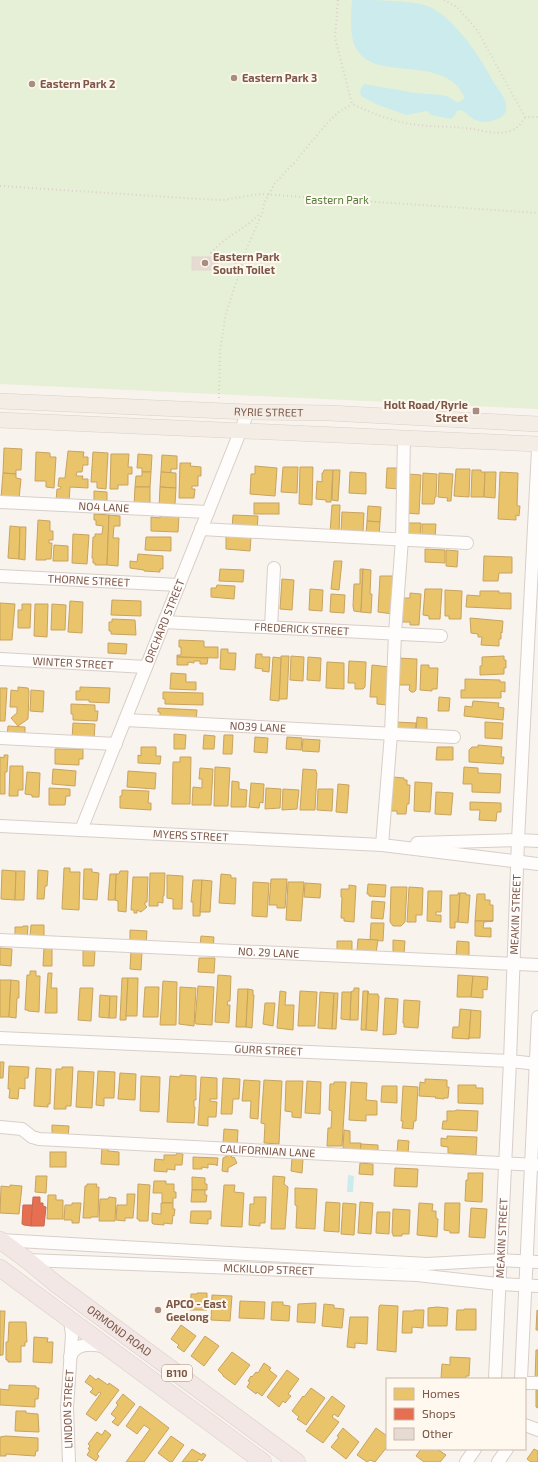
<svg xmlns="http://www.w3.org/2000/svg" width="538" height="1462" font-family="'Exo 2',sans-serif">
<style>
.green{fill:#e6f0d6}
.water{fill:#ccebec}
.homes{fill:#e9c46a;stroke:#c8a360}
.shops{fill:#e76f51;stroke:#c7684e}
.building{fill:#e6dbd3;stroke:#e3d5ce}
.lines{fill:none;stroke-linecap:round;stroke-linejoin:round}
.minor-casing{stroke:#d8cec9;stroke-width:14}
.major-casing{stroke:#dbcfc9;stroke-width:16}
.highway-casing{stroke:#dbcfc9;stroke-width:18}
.path{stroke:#dcd1cd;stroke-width:2;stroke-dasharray:1 3;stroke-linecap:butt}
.minor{stroke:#fefdfc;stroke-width:12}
.major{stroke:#f3ede6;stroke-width:15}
.highway{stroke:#f2e7e4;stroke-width:17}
.poi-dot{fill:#a88d81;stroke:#fff8ef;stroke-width:1.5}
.labels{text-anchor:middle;stroke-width:4;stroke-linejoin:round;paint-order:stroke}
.shield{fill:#fff8ef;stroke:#a38779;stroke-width:1}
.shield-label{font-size:10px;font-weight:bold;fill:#7c5647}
.poi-label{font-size:11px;font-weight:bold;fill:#7c5647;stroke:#fff8ef;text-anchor:start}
.park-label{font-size:11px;fill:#537d3b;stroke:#fff8ef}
.street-label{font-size:11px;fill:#7c5647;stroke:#fff8ef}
</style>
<rect width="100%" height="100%" fill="#f9f3ed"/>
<path class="green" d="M0,0H538V409L0,384Z"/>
<g class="water">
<path d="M352,0C376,0 402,0 425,5C451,14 479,54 491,78C496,87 509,100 506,111C504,115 501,118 497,119C481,126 473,120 462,110L457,111L455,115L451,119L431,115L427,111L406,115L376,104L361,96L360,90L364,84L416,93L441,95L449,97L458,103L465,98C447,55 382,80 360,54C348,40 351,16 352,0Z"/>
<path d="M348,1175L354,1176L353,1192H347Z"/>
</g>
<g class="homes">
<path d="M4,448L22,449L21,470H16V474L3,473Z"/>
<path d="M68,451L84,452L83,457H88V465H83L82,472H77L76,476H83L82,479H88V488L70,487L69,502L56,501L57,489H60L61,487L58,486L59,478H65Z"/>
<path d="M36,452L50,453V457H56L54,488L46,487V481H35Z"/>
<path d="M93,452L108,453L106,489L97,488V482H91Z"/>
<path d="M111,454H129L128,467H132V474H128V485H118V489H110Z"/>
<path d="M138,454L152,455L151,472H142V468H137Z"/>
<path d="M162,455L177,456V469H171V473L161,472Z"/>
<path d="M180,463H191L190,466L201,467V476H198V486H192V489H195L194,498H179Z"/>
<path d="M255,466L277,468L275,496L250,494L251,474H255Z"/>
<path d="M283,467H298L297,493L281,492Z"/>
<path d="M300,467H313L312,505L299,504Z"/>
<path d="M387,468H400L399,489L386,488Z"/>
<path d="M456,469H470L469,497L454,496Z"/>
<path d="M324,470H333L331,502H326V500L316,499L317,481L322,482V473H323Z"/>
<path d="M333,470H340L338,501L332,500Z"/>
<path d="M472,470H481V472H485L484,497H471Z"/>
<path d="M142,472H151L150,487H135L136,476H142Z"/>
<path d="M161,472L176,473V488L160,487Z"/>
<path d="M350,472L366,473V494L349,493Z"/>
<path d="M485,472H496L495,498L484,497Z"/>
<path d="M500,472L518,473L517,506H520L519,516L516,515V520L498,519Z"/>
<path d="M3,473L16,474V478L21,479L19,499L1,498Z"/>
<path d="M423,473L437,474L436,497H435L434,504H422Z"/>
<path d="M439,473L453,474L451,501H447L448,498L438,497Z"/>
<path d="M408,474L421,475L419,514L406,513Z"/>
<path d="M135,487H150V507L134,506Z"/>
<path d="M160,487L176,488L175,504H169V508L159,507Z"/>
<path d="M94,491L107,492V503H94Z"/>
<rect x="254" y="503" width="25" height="11"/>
<path d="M332,505H340L339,533H330Z"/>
<path d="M368,506L381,507L380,522L367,521Z"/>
<path d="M342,512L364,513L363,533L341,532Z"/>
<path d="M94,514L109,515L107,565H95V563H93V558H92L93,537H95V534H102L103,526L96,525V520H94Z"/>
<path d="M109,515L120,516V526H114L113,538H119L118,566L107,565Z"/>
<path d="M160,515L179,516L178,532L151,531V517L160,518Z"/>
<path d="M233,515L258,516L257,530L232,528Z"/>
<path d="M38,520L50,521V531H53V540H49V543H52L51,559H46V560H36Z"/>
<path d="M367,521L380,522L379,536L366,535Z"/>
<path d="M405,523H421L420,536L405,535Z"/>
<path d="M422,524H436L435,538H422Z"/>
<path d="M10,526L20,527L19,559L8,558Z"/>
<path d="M20,527H26L25,560L19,559Z"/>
<path d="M73,534L89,535L87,564L72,563Z"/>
<path d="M226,536L251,537L250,551L226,549Z"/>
<path d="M146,537H171V551L145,550Z"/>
<path d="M54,545L68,546V561H53Z"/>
<path d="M425,549L445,550V563L425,562Z"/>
<path d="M446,550L458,551L457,567L446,566Z"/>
<path d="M138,554L163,556V569H160V572L144,571V570L130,568V561L137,562Z"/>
<path d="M484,556L512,557V573H499L498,581H483Z"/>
<path d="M334,561H342L339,590L331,589Z"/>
<path d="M220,569L244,570L243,582L219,581Z"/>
<path d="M360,569H363L361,612L354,611L353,606L354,584H360Z"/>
<path d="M363,569L371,570L370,594H372L371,613L361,612Z"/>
<path d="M380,576H395L393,614L378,612Z"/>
<path d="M282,579L294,580L292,610L280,609Z"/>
<path d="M217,585L235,586L234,599L211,597V588H216Z"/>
<path d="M310,589L323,590L322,611L309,610Z"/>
<path d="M425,589H442L440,619H429V616L423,615Z"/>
<path d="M445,590L462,591L461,619H449V616H445Z"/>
<path d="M480,591H499V593H511V609L466,607L467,595L480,596Z"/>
<path d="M410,593L421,594L419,625H410V622H401L402,598H410Z"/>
<path d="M331,594L345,595L344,613L330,612Z"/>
<path d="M112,600L141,601V616L111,615Z"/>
<path d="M70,601L83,602L82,633L68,632Z"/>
<path d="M0,603L15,604L12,640H0Z"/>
<path d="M22,604H31L30,628H18V610H22Z"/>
<path d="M35,604H48L47,637L34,636Z"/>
<path d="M52,604L66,605L65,630H51Z"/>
<path d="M470,618L503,621L502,633L501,632V639H499V646L481,645L482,637H478V634L471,633Z"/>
<path d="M112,619L135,620L136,635L111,634V631H109V622H112Z"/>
<path d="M179,640L204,641V647H218V658L177,657V655H181V647H179Z"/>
<path d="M108,643L127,644L126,654L108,653Z"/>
<path d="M221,649H228V653H236L235,670L220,669Z"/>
<path d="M256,654H262V657H270L269,672L262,671L263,669L255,668Z"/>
<path d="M281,656H289L287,699H279Z"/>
<path d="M291,656L304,657L303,681L290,680Z"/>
<path d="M504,656V660H506V668H504V674L480,675V666H482V657Z"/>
<path d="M177,657L208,658L207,664H200V661H194V663L188,662V665H177Z"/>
<path d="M273,657L281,658L279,701L270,700Z"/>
<path d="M308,657L321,658L320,681L307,680Z"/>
<path d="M398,658L417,659L416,690L414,692H411L409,690L410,685H397Z"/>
<path d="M349,661L366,662L365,687L363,689H355V683H348Z"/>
<path d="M327,662L344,663V689L326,688Z"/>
<path d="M372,665L390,667L387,705L377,704V697H370Z"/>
<path d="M421,665H429V668H438L437,689H432V691L420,690Z"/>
<path d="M171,673L186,674V682H196V690L170,689Z"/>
<path d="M465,679L500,680V682H505V692L501,691V698H461V690H465Z"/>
<path d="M18,687L28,688L29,691L28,719L18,726L11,718L17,713V707H10L11,690L18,691Z"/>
<path d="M80,687L110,688L109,703L89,702V700H76V691H80Z"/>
<path d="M0,688H7L5,721H0Z"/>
<path d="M31,690L44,691L43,712L30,711Z"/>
<path d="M163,692L203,693V705L165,704V699H163Z"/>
<path d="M439,697L450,698L449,711H438Z"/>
<path d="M473,701L499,703L498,707L504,708L503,720L464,716L465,706L472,707Z"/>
<path d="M71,704L95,705V711H98L97,721L73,720V714H71Z"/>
<path d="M158,708L197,710L196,722L160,721V712H158Z"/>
<path d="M417,717L427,718V733H416Z"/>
<path d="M395,722L416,723L415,734L395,733Z"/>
<path d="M485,722L503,723L502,739L485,738Z"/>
<path d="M73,723L95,724L94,740L72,739Z"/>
<path d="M8,726L25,727V738L7,737Z"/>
<path d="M174,734L186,735L185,749H174Z"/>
<path d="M204,735L215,736L214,749H203Z"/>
<path d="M224,735H233L232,754H223Z"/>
<path d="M255,737L268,738L267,753L254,752Z"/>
<path d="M287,737L302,738L301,750L286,749Z"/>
<path d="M303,739L320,740L319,752L302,751Z"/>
<path d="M478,745L502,747L501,757H504L503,764L469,762V750L472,747H478Z"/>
<path d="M141,747H156V756H161L160,764L138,763V755L141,756Z"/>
<path d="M437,747H453V760H436Z"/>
<path d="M55,749H83V759H79V765L55,764Z"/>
<path d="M4,755H8L7,772H5V794H0V757L4,758Z"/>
<path d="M180,757H191L190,804H172L173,762H180Z"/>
<path d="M10,766H23V790H18V796H9Z"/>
<path d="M215,767L230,768L228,806H214Z"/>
<path d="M464,767L478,768V773L501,774L500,793L472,792V784H463Z"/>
<path d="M200,768L213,769L211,805H192L193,787L202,788V779H199Z"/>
<path d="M53,769L76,771L75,786L52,784Z"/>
<path d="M303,769L316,770V772L317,773L315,810H300Z"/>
<path d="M128,771L156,773L155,789L127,787Z"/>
<path d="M27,772L40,773L39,797H32V795L25,794Z"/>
<path d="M393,777L404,778V780H407V785H410L409,804H407L406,814H397V811H391Z"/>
<path d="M232,781L239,782V789L247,790L246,807H231Z"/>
<path d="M415,782L432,783L430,812L414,811Z"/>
<path d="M251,783L264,784L263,803L260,802L259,808L249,807Z"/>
<path d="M338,784L349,785L347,813L336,812Z"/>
<path d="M49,788L70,789V796H66L65,805H49Z"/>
<path d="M266,788L281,789L280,808L265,809Z"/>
<path d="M283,789L299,790L297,809L282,810Z"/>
<path d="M318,789H333L332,811L317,810Z"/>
<path d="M122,790L149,791L148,803H151V810L120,808V796H122Z"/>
<path d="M436,792L453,793L451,815L435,814Z"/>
<path d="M470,802L501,803V812H497L496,821L479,820L480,810H470Z"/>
<path d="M64,868H70V872H80L79,910L62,909Z"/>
<path d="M84,869H92V872L99,873L97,900L83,899Z"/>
<path d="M2,870L16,871L15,900L1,899Z"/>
<path d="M38,870L48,871L47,886H45L44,899H37Z"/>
<path d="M16,871H25L24,900H15Z"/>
<path d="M120,871H128L126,912L118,911V901L115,900L116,874H119Z"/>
<path d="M150,873H165L164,896H163V903L158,902V906H149Z"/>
<path d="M110,874H116L115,900H108Z"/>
<path d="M221,874L231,875V878H236L235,904L219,903Z"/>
<path d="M167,875L183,876L182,909H173V899L167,898Z"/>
<path d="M133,877H148L147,902H145V905L147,907L141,912L137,910V913H134V910H131Z"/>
<path d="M271,879H287L285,908H277V905H269Z"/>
<path d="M193,880H202L200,916H193V902H191Z"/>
<path d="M202,880L212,881L210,912H200Z"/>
<path d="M253,882L269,883L267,917L252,916Z"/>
<path d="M288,882H304L301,921L286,920Z"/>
<path d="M305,883L321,884L320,898L304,897Z"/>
<path d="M368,884L386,885L385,897L369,896V894H367Z"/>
<path d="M349,885L356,886L354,922L344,921V918H341L342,897H341V889H349Z"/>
<path d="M391,887H407L405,922L401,926H393L390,922Z"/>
<path d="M409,887L423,888L422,915H416V922H407Z"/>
<path d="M428,891H442L441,912H436V915H441V922L427,921Z"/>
<path d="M458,893H460L458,922H455V928H450V895H458Z"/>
<path d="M460,893H466V895H470L468,923L458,922Z"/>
<path d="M477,894H485V900H490V905H493V921H475Z"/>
<path d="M372,901L385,902L383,919L371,918Z"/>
<path d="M475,921H493L484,922L483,928H491V937L475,936Z"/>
<path d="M371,923H384L383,941L370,940Z"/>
<path d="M31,925H44V938L30,937Z"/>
<path d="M23,926H28L27,939H15V927H23Z"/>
<path d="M130,930L147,931L146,943L130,942Z"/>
<path d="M201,936L214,937L213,949L200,948Z"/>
<path d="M358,939L378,940L376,953L357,951Z"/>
<path d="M393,940L405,941L404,954H393Z"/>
<path d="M337,941H352V952L337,951Z"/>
<path d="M457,941L469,942V958L456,957Z"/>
<path d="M44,947L52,948V966H43Z"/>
<path d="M0,948L12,949L11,966L0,965Z"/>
<path d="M83,950L95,951L94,966H83Z"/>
<path d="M131,951L142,952L141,970L130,969Z"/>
<path d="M199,958H215L214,973L198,972Z"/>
<path d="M30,971H36V976H40L39,1012L28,1011V1010H25L27,975H30Z"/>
<path d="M48,973H52L51,988H57V1013H45Z"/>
<path d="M218,975L231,976L230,1001H228L227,1005H230L229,1023L215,1022Z"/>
<path d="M458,975L473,976L471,997H457Z"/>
<path d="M473,976L488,977L487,990L483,989V998L471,997Z"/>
<path d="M122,978H128L126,1020H120Z"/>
<path d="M128,978H138L137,1016H126Z"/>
<path d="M0,980H11L9,1017H0Z"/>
<path d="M11,980L19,981V998H17L16,1018L9,1017Z"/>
<path d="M163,981L177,982L176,1025H160Z"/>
<path d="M198,986L214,987L212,1025L196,1024L195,1022Z"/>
<path d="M145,987H159L158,1017H143Z"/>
<path d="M180,987L196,988L194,1026L179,1024Z"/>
<path d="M80,988H93L91,1021L78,1020Z"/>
<path d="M354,988H359L358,1020H350L351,992L352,991H354Z"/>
<path d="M238,989H248L246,1027H236Z"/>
<path d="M248,989L253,990V995H254L252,1028L246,1027Z"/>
<path d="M280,991L286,992L285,1005H294L293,1030L277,1028Z"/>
<path d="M300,991L317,992L315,1026H298Z"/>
<path d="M363,991H368L366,1030H361Z"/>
<path d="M368,991L369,994H378V996H379L377,1031L366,1030Z"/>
<path d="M320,992L334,993L332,1029L318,1028Z"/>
<path d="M342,992H351L350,1020L341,1019Z"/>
<path d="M334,993H338L336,1029H332Z"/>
<path d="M100,995L110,996L109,1018L99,1017Z"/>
<path d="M110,996H117L116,1018H109Z"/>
<path d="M385,998L398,999L396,1034L383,1035Z"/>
<path d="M404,1000L420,1001L418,1028L404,1027V1023H403Z"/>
<path d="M265,1003H275L273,1026L263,1024Z"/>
<path d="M460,1009L471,1010L469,1039L452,1038L453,1027H459Z"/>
<path d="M471,1010L481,1011L480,1038H470L469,1039Z"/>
<path d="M0,1062H4L3,1078H0Z"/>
<path d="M9,1066L29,1067L28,1078H25V1089L19,1088L18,1099L9,1098L10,1089H8Z"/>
<path d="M62,1067H73L71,1106H66V1109H54L56,1069H62Z"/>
<path d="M36,1068L51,1069L50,1104H48V1107L34,1106Z"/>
<path d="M78,1071L94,1072L92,1108L76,1107Z"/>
<path d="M98,1071L115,1072L114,1098H104V1106L96,1105Z"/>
<path d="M120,1073L136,1074L135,1100L118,1099Z"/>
<path d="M180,1075L196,1076V1100H194V1107H195L194,1123L167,1122L170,1076L180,1077Z"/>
<path d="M141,1076L160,1077L159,1112L140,1111Z"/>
<path d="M201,1077L217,1078V1099H210V1101L217,1102L216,1117H208V1126L198,1125Z"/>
<path d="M223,1078L240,1079L239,1099H233L232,1114H221Z"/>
<path d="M425,1079L447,1080V1087H449L448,1098H444V1099L435,1098L436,1097L419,1096L420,1082L425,1083Z"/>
<path d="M244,1080L260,1081L258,1119L250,1118L251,1101H242Z"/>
<path d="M264,1080L282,1081L279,1144L264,1143L265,1124L261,1123Z"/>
<path d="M286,1081H303L301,1118L292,1117V1112L285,1111Z"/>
<path d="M307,1081L321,1082L320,1114L305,1113Z"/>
<path d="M334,1082H346L342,1146H327L328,1128H331L332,1111L329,1110L330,1084H334Z"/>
<path d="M351,1082L367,1083L366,1100L377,1101V1115H366V1121L349,1120Z"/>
<path d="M458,1085H476V1088H483V1104L458,1103Z"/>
<path d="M382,1086H397V1103L381,1102Z"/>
<path d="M403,1086L418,1087L416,1121H414L413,1129L402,1128L403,1121H401Z"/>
<path d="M456,1110L478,1111L477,1131L442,1129L443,1121H447V1111H455Z"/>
<path d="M52,1125L69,1126L68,1137L52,1136Z"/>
<path d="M224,1129L238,1130L237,1148L223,1143Z"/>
<path d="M344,1130L350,1131V1143H361L360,1154L349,1153V1149L343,1148Z"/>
<path d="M447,1136L477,1137L476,1155L448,1153V1147L441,1146V1138L447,1139Z"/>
<path d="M398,1140L409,1141L408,1154L397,1153Z"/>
<path d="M361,1144L378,1145V1155L360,1154Z"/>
<path d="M102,1147H108V1151L119,1152V1165L101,1164Z"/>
<rect x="50" y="1152" width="16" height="15"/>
<path d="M177,1153L183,1154L182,1165H175V1170L167,1169V1172L154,1171L155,1159L164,1160V1155H176Z"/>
<path d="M231,1154L232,1158L234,1157L237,1163L228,1168V1172L222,1171L223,1158Z"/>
<path d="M193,1157L218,1158L217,1166V1165L208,1164V1168L202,1167V1169H193Z"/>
<path d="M292,1158L303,1159L302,1173L291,1171Z"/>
<path d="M360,1163L373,1164V1175L359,1174Z"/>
<path d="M395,1168L418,1169L417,1187L394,1186Z"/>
<path d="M468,1173H483L482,1202L465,1201L466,1180H468Z"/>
<path d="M36,1176H47L46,1193L35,1192Z"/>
<path d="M273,1176L285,1177L284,1184L288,1187L285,1229H271Z"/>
<path d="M192,1177L205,1178V1184H207V1190H192Z"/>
<path d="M154,1181H166V1184H174V1192H176V1198H173V1203H162V1193H153Z"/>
<path d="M87,1184H97L96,1187H99L98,1217H91V1218H83L85,1186H87Z"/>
<path d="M138,1184L150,1185L148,1221H139V1219H137Z"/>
<path d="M10,1185L22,1186L19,1214L0,1213L1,1186L10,1187Z"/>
<path d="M224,1185H235L234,1192L244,1193L242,1227L221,1226Z"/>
<path d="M295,1188L317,1189L315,1229L296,1228L297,1206L295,1205Z"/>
<path d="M192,1190H205V1195H207L206,1202H191Z"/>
<path d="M127,1194H135L133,1218H125V1221L116,1220L117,1205H127Z"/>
<path d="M48,1195H56V1200H63V1219H47Z"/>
<path d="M109,1197L116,1198L115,1221H99L100,1199H108Z"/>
<path d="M254,1197H266L265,1223H260V1226L249,1225L250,1204H254Z"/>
<path d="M326,1202L340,1203L339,1232L324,1231Z"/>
<path d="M360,1202L373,1203L371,1234L358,1233Z"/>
<path d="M72,1203H81L79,1223H72V1220H64L65,1205H72Z"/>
<path d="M161,1203H173V1209H175L174,1216L173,1215L172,1224L164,1223V1225L153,1224L152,1223V1213L161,1214Z"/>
<path d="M343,1203L356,1204L354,1235L341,1234Z"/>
<path d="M419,1203L433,1204L432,1211H436V1218L438,1219L437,1237L417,1235Z"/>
<path d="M445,1203H460L459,1233H450V1231L444,1230Z"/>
<path d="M471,1208L487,1209L485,1238L469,1237Z"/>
<path d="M393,1209L410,1210L409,1234H402V1236H393V1234L392,1233Z"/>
<path d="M191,1211H211V1219H208V1224L190,1223Z"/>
<path d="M377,1212H390L389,1234L376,1233Z"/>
<path d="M197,1293H207V1310H190L191,1294H197Z"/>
<path d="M212,1295L232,1296L230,1321L211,1320Z"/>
<path d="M240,1301L265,1302L264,1319L239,1318Z"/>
<path d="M272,1302H283V1305L290,1306L289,1321L271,1320Z"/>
<path d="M316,1303L315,1323L297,1322L298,1304Z"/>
<path d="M324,1304L334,1305V1308L344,1309L342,1328L322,1326Z"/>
<path d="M380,1305L398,1306L396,1352L377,1350L379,1307Z"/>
<path d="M437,1307L448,1308L447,1326H428V1308Z"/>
<path d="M464,1309H476V1330H456L457,1310H464Z"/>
<path d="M414,1310H424L423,1328L412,1327V1333H402L403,1311H414Z"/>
<path d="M537,1310L538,1311V1330H536Z"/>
<path d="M0,1311H5L3,1355H0V1356Z"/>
<path d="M350,1317H368L367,1344L355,1343V1348L347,1347Z"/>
<path d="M9,1322H26L27,1342H25V1346H21V1362H8V1360H6V1342H8Z"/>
<path d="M181,1325L196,1336L184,1352L177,1347L179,1345L171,1339Z"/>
<path d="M205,1336L219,1346L204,1366L191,1356Z"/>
<path d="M34,1337L48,1338L47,1342H53L52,1363L33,1362Z"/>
<path d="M536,1350H538V1380H535Z"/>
<path d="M232,1352L250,1365L235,1385L223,1376V1375L218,1370Z"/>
<path d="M450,1357L470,1358L469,1376H466V1378H441L442,1364L450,1365Z"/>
<path d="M264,1363L271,1368L269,1370L277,1376L262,1396L257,1392L256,1394L247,1387L250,1382L248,1381L251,1376L252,1377L256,1372L258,1373Z"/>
<path d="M287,1370L299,1379L288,1394L291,1396L285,1403L283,1401L279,1407L267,1397Z"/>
<path d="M90,1375L96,1380L98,1378L108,1385L109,1383L119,1390L96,1421L86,1414L101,1393L99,1392L96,1396L90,1392L93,1389L92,1387L85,1382Z"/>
<path d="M9,1385L36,1386V1388H39L38,1399H35V1407L0,1405V1389L9,1390Z"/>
<path d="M311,1388L325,1398L306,1425L297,1419L299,1417L292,1411L303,1396L304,1397Z"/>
<path d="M536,1390H538V1408L536,1407Z"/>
<path d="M123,1394L135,1404L118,1426L112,1422L116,1418L111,1414L118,1405L116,1403Z"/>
<path d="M332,1396L345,1406L338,1417L334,1414L332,1417L339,1422L323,1443L306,1431Z"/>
<path d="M140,1406L169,1428L144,1462H126L150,1429L144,1425L137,1434L126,1426Z"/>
<path d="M16,1411H26V1413L38,1414L39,1432L15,1431Z"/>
<path d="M343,1428L359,1442L346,1459L331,1447L339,1437L337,1436Z"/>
<path d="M376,1428L387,1436V1447L375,1462L370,1460L367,1462L357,1455Z"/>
<path d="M105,1430L111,1435L97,1454L99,1456L96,1461L87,1455L90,1450L88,1449L90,1446L88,1444L97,1432L102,1435Z"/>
<path d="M6,1436L38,1438V1451H36L35,1456L6,1454V1456H0V1437Z"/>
<path d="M171,1436L184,1445L172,1462H170L158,1453Z"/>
<path d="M192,1449L202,1455L203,1453L206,1455L202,1461L199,1459L197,1462H182Z"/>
<path d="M421,1449H437L446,1455L440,1462H424L416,1456Z"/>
<path d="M534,1449L538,1451V1462H531L527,1459Z"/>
</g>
<g class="shops">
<path d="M33,1197H40V1203H43V1206L46,1207L44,1226H31Z"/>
<path d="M23,1205H32L31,1226L24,1225L22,1224Z"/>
</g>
<rect class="building" x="192" y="257" width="26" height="13"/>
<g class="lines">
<g class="minor-casing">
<g id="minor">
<path id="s1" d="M0,502L208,512"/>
<path d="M201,529L467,543"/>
<path id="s2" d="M0,576L179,585"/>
<path id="s3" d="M164,622L441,636"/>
<path d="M271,627L274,568"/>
<path id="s4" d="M0,659L146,667"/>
<path id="s5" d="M125,720L454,737"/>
<path d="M0,738L116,744"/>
<path id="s6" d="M0,826L382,845L538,864"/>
<path id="s7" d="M81,830L248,412"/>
<path d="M417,843L518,840L538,841"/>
<path d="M382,845L391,734L395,633L402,539L404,437"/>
<path id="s8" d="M0,940L538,965"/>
<path id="s9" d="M0,1038L510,1061L538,1064"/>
<path id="s10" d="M0,1127L22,1129L32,1137L39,1139L538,1165"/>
<path d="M0,1240L427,1264L500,1260L538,1262"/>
<path id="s11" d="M27,1260L417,1275L498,1284L538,1286"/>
<path d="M70,1357C75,1342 94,1344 106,1347"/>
<path id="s12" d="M495,1379L510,1061L518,840L538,449"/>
<path d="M521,1379L538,1017"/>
<path d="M525,1383H538"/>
<path d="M525,1425L538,1430"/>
<path id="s13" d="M69,1462L67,1408L72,1335L70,1320"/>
<path d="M466,1462L475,1449"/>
<path d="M498,1462L507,1449"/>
</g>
</g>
<g class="major-casing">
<g id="major">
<path id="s14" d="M0,401L248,412L329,413L538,424"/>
<path d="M0,420L538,444"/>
</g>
</g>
<g class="highway-casing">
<g id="highway">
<path id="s15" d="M0,1240L27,1260L56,1284L297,1462"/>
<path d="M0,1268L263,1462"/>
</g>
</g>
<g class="path">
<path d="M338,0L335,38L352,104C368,111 383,118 401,122C421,127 444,126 465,128C479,129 495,136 510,131C518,128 522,123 525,117"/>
<path d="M444,0L457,7L477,30L525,117H538"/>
<path d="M0,186L200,199L223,200L260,194L538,213"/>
<path d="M240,271C232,257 227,255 211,253C225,236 246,229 260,213"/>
<path d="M219,398L220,351L226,313L240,271L246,250L263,211L264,203L275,183L294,163L328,122L340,111L352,104"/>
</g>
<use href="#minor" class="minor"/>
<use href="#major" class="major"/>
<use href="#highway" class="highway"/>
</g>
<g class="poi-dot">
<circle cx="234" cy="78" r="4"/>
<circle cx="32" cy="84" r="4"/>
<circle cx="205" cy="263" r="4"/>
<rect x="472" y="407" width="8" height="8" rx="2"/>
<circle cx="158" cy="1310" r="4"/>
</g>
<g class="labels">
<rect class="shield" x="162" y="1365" width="30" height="16" rx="3"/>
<g class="shield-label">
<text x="177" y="1377">B110</text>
</g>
<g class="poi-label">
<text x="242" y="82">Eastern Park 3</text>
<text x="40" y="88">Eastern Park 2</text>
<text x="213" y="261">Eastern Park<tspan x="213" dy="13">South Toilet</tspan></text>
<text x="468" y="409" text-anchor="end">Holt Road/Ryrie<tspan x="468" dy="13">Street</tspan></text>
<text x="166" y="1308">APCO - East<tspan x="166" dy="13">Geelong</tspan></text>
</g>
<g class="park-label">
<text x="337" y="204">Eastern Park</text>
</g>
<g class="street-label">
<text dy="4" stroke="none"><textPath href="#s14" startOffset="269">RYRIE STREET</textPath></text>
<text dy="4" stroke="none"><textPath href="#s1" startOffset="104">NO4 LANE</textPath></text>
<text dy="4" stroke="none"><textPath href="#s2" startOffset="89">THORNE STREET</textPath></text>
<text dy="4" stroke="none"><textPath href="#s7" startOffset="225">ORCHARD STREET</textPath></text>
<text dy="4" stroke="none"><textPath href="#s3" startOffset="138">FREDERICK STREET</textPath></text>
<text dy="4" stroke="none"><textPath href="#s4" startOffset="73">WINTER STREET</textPath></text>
<text dy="4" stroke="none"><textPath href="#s5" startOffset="133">NO39 LANE</textPath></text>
<text dy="4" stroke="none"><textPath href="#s6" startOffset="191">MYERS STREET</textPath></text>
<text dy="4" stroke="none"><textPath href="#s12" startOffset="465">MEAKIN STREET</textPath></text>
<text dy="4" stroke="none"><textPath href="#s8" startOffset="269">NO. 29 LANE</textPath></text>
<text dy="4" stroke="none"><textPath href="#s9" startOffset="269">GURR STREET</textPath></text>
<text dy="4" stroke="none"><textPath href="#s10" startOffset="271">CALIFORNIAN LANE</textPath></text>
<text dy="4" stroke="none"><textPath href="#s12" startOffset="141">MEAKIN STREET</textPath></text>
<text dy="4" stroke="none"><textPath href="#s11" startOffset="242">MCKILLOP STREET</textPath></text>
<text dy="4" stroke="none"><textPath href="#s15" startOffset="150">ORMOND ROAD</textPath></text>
<text dy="4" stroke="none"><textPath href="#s13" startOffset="53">LINDON STREET</textPath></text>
</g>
</g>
<rect x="386" y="1378" width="140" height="72" fill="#fff8ef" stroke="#cbb7ac"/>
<rect x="394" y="1388" width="20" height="12" fill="#e9c46a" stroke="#cbb7ac"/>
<text x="422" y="1398" font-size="12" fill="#7c5647">Homes</text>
<rect x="394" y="1408" width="20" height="12" fill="#e76f51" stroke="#cbb7ac"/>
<text x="422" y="1418" font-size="12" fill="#7c5647">Shops</text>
<rect x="394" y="1428" width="20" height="12" fill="#e6dbd3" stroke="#cbb7ac"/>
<text x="422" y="1438" font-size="12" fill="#7c5647">Other</text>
</svg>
